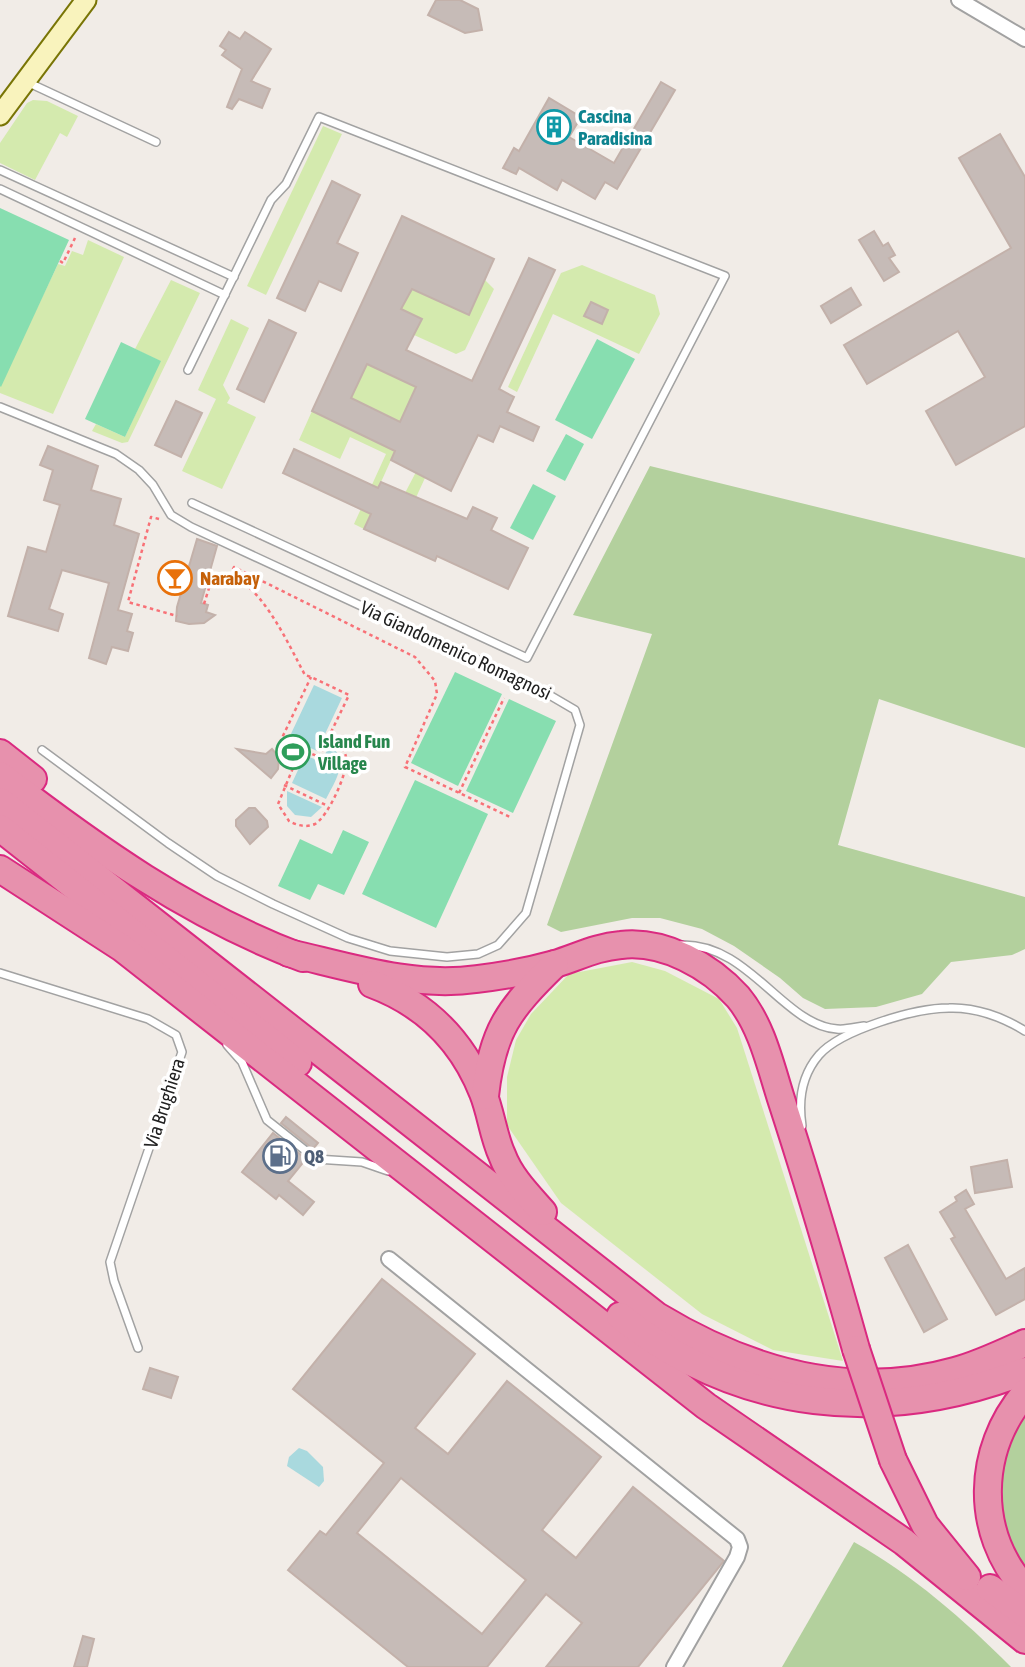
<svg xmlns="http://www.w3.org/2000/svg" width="1025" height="1667" font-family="'Asap Condensed',sans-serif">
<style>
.grass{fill:#d4eaae}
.forest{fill:#b3d09d}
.pitch{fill:#87deb0}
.water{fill:#a9d9de}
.building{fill:#c6bbb7;stroke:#c3b1aa;stroke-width:2;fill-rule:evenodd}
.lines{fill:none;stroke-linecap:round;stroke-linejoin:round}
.lane-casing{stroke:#a2a2a2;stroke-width:10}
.street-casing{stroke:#a2a2a2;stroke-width:18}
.secondary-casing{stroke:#797506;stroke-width:23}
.highway-casing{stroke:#da2a80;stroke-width:30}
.path{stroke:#f87177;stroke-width:2.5;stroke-dasharray:3.5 3.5;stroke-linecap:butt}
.lane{stroke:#fff;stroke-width:7}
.street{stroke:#fff;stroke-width:14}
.secondary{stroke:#f9f3bd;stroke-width:19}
.highway{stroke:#e791ad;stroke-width:26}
.highway-bridge-casing{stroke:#da2a80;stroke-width:30;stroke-linecap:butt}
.highway-bridge{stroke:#e791ad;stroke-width:26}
.labels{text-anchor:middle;stroke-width:7;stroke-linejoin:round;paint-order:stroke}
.culture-label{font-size:19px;font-weight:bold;fill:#0d838f;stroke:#fff;text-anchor:start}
.food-label{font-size:19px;font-weight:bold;fill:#c56008;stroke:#fff;text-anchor:start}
.street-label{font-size:19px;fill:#212121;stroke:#fff}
.leisure-label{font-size:19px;font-weight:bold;fill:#27864d;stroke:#fff;text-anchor:start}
.service-label{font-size:19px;font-weight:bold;fill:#4e5e75;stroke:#fff;text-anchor:start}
</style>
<rect width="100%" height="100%" fill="#f1ece7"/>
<g class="grass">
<path d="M33,100L47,101L78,116L67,137L60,133L35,180L0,163V143L27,103Z"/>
<path d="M323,126L342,134L266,295L247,286Z"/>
<path d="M88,240L124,257L53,414L0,393V386L58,264L65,266L72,251L83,255Z"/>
<path d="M582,265L655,295L660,314L639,354L553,314L517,392L508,387L561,273Z"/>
<path d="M377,272L469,315L485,280L494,289L465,350L456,354L414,335L421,319L401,309Z"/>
<path d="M171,280L200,293L128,442L122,443L92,431L96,424L125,437L160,361L135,349Z"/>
<path d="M231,319L249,328L223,385L230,398L227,403L256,417L222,489L182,471L216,399L198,390Z"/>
<path d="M367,364L416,387L400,422L351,398Z"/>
<path d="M312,411L395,451L377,491L405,493L416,472L430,467L408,515L364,529L354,524L386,454L350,437L340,459L299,440Z"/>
<path d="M632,962L665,971L719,999L737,1028L843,1361L773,1350L702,1314L561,1203L507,1125V1077L516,1040L531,1014L569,974Z"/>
</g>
<g class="forest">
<path d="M650,466L1025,558V748L879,699L838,845L1025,897V949L1012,955L951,962L922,994L876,1007L825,1009L803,998L780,978L734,946L702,929L660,918H632L561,932L547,925L652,634L573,615Z"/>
<path d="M1025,1400V1574L1001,1532L994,1478Z"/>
<path d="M854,1542C913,1575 963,1619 1011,1667H782Z"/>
</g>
<g class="pitch">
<path d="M0,208L69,240L1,387L0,386Z"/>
<path d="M597,339L635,359L592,439L555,420Z"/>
<path d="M121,342L161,361L125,437L85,419Z"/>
<path d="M566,434L584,444L565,481L546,471Z"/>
<path d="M533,484L556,496L533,540L510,528Z"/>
<path d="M455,672L502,694L458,786L411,763Z"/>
<path d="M509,699L556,721L513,813L466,791Z"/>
<path d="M415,780L488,814L436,928L362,894Z"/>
<path d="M343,830L369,842L344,895L318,884L310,900L278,886L300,839L332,854Z"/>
</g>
<g class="water">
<path d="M314,685L342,698L317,751L289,738Z"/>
<path d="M330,745C350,761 335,781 326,799L292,783L305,755L321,762Z"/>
<path d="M287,791L322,807L311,817L295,815L287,806Z"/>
<path d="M299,1448L307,1451L323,1467L324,1481L319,1487L287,1466L289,1457Z"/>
</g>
<g class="building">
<path d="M436,0H460L478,9L482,30L465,33L428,15Z"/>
<path d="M229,32L240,39L245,32L271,49L251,81L270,89L262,108L239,99L232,109L227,107L242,69L222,55L226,50L220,46Z"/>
<path d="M661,82L675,90L617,189L605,182L595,199L562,180L557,190L519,168L516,174L503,168L514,148L519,151L549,98L581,117L569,137L614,163Z"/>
<path d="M1000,134L1025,177V426L956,465L926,411L985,377L958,331L867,384L844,345L1011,248L959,158Z"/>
<path d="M332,181L360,195L337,243L358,253L341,291L319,281L305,311L277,298Z"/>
<path d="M402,216L494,259L469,315L412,289L401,309L422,319L406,350L472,381L529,258L555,270L499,389L514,397L507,412L539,427L533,441L500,426L493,442L478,435L451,491L391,460L395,451L312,411ZM367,364L416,387L400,422L351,398Z"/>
<path d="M874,231L883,246L888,243L895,255L889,258L899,272L884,281L859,240Z"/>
<path d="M851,288L861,305L831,323L821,306Z"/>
<path d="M591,302L608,310L602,324L584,316Z"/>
<path d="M269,320L296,333L264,402L237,389Z"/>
<path d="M176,401L202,413L181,457L155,445Z"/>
<path d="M48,446L98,466L91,490L121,499L114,525L139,534L118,610L132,614L127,631L133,633L128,651L112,647L106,664L89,658L109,583L62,570L49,609L63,614L58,631L8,616L28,547L46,552L60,505L44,500L53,470L40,465Z"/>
<path d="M294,449L378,488L381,482L467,519L473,507L497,518L491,530L528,548L508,589L437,556L435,561L364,529L371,514L283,473Z"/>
<path d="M197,539L217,546L201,603L208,605L206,612L215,615L204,623L189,624L176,621L177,607Z"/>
<path d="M237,749L266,754L272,749L279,757L278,769L271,778Z"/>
<path d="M249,808H255L267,821L268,827L250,844L236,826V820Z"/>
<path d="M286,1117L318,1143L313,1149L281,1123Z"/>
<path d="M273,1133L306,1159L288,1181L314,1202L303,1215L279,1195L276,1199L242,1172Z"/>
<path d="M1007,1160L1012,1187L975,1193L971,1167Z"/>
<path d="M966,1190L974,1204L965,1209L1006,1279L1025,1268V1299L996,1315L951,1239L955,1237L940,1212L957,1201L955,1197Z"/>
<path d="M908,1245L947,1319L924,1332L885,1258Z"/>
<path d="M382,1279L475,1354L415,1428L448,1454L507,1381L601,1457L542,1530L576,1558L633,1487L724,1561L638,1667H546L582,1623L546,1594L487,1667H408L288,1570L320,1531L326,1535L384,1463L293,1389ZM401,1478L526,1580L482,1634L357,1533Z"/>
<path d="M150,1368L178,1377L171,1398L143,1389Z"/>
<path d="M83,1636L94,1639L87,1667H74Z"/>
</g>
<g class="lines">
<g class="lane-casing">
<g id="lane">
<path d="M27,82L156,142"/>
<path d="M0,170L234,277"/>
<path d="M0,189L225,295"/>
<path d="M188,370L271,200L286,184L319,117L725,276L527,658L192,503"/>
<path d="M0,407L116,454L139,470L153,485L171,515L191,527L534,686L575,710L580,725L526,913L498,945L478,954L447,957L390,951L348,938L273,904L217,876L168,843L42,750"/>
<path d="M681,945C749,943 783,1025 837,1029C846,1030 856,1027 864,1026"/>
<path d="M0,973L148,1019L176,1035L182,1052L110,1262L114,1281L138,1348"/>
<path d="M227,1045L242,1062L267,1120L316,1159L362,1162L388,1171"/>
<path d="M802,1126C798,1100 801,1076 819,1055C841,1030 915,1008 949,1008C975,1007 1003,1017 1025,1031"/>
</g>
</g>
<g class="street-casing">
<g id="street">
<path d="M959,0L1025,39"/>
<path d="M389,1259L737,1539L740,1547L737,1557L674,1667"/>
</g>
</g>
<g class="secondary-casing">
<path id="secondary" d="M0,115L86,0"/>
</g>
<g class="highway-casing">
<g id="highway">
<path d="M0,753L33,779"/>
<path d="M0,775C95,848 190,916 303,958"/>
<path d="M0,801L657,1316C748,1371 849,1401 955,1371C978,1365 1003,1353 1025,1343"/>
<path d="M0,828L298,1063"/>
<path d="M0,869L122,948L706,1406L904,1542L1025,1640"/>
<path d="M289,953C350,967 413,988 477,979C502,976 530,971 555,964C578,957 596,947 621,945C664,940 710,966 738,997C763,1027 771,1069 783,1105C809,1185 833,1267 856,1349"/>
<path d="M372,984C426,1004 462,1040 483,1093C491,1113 493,1135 502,1155C510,1177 528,1195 543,1212"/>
<path d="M485,1096C492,1030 509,1009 555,964"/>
<path d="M620,1316C740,1412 884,1426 1025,1371"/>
<path d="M1025,1393C977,1450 974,1531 1025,1589"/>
<path d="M893,1460L925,1525L967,1577"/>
<path d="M990,1588L1025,1614"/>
</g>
</g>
<g class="path">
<path d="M60,261L63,263L75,238"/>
<path d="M159,519L151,517L128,602L177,616"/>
<path d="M230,576L234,567L415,657L435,681L437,694L405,767L510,817"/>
<path d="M210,585L220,574C258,574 289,646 305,675L311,677L349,695L319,757L281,740L311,677"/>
<path d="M204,604L210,585L206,584"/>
<path d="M301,749L278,804L289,821C296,825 306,828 315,824C328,817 349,771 346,757C344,747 337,741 330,735"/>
<path d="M284,785L328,806"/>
<path d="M459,793L504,698"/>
</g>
<use href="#lane" class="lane"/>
<use href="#street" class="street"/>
<use href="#secondary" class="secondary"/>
<use href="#highway" class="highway"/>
<g class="highway-bridge-casing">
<path id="highway-bridge" d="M856,1349L893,1460"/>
</g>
<use href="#highway-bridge" class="highway-bridge"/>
</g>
<defs>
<g id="building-ring" transform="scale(1.75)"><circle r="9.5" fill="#fff" stroke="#0f9aa8" stroke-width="1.5"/><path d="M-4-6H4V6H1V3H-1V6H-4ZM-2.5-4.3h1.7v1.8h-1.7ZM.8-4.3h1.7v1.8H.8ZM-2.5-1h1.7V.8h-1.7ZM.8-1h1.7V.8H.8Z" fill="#0f9aa8"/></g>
<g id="bar-ring" transform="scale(1.75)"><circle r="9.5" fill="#fff" stroke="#e8710a" stroke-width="1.5"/><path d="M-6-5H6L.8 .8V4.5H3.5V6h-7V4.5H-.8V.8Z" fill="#e8710a"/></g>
<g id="stadium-ring" transform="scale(1.75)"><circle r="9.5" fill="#fff" stroke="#2e9e5b" stroke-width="1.5"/><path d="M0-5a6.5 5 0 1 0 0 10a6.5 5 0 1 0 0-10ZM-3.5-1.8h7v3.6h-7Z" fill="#2e9e5b"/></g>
<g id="fuel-ring" transform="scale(1.75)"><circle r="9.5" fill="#fff" stroke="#5c6f8a" stroke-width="1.5"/><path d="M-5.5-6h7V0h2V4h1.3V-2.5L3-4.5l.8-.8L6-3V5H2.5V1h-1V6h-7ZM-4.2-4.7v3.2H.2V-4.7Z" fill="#5c6f8a"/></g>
</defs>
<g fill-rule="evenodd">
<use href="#building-ring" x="554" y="127"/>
<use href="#bar-ring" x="175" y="578"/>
<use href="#stadium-ring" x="293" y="752"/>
<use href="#fuel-ring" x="280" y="1156"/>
</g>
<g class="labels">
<g class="culture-label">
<text x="578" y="123">Cascina<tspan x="578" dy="22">Paradisina</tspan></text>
</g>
<g class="food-label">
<text x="200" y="585">Narabay</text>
</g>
<g class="street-label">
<text transform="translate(456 650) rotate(25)" y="7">Via Giandomenico Romagnosi</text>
<text transform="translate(164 1103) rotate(-72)" y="7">Via Brughiera</text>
</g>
<g class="leisure-label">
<text x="318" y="748">Island Fun<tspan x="318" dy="22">Village</tspan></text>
</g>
<g class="service-label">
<text x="304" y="1163">Q8</text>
</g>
</g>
</svg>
